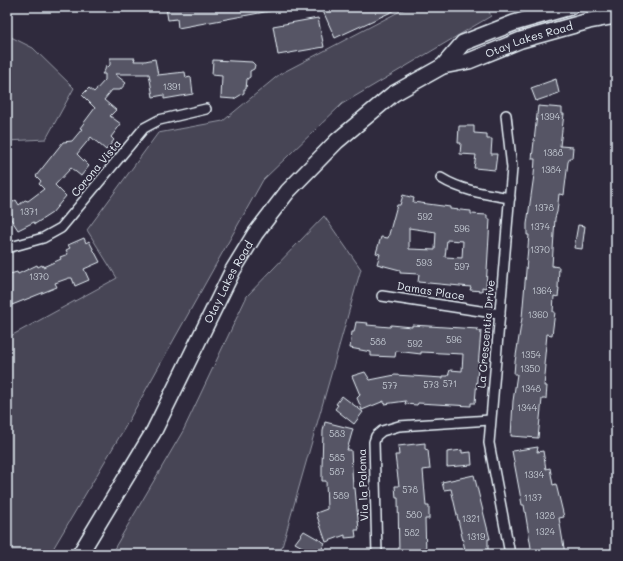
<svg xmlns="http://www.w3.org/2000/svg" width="623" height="561" font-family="Mali,sans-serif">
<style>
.green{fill:#464455;stroke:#979aa6}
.building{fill:#575565;stroke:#e8f1f8;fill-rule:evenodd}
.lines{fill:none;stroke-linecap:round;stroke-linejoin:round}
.minor-casing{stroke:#e8f1f8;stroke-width:12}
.primary-casing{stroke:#e8f1f8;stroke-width:18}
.minor{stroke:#2f2a3d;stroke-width:9}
.primary{stroke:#2f2a3d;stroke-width:15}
.labels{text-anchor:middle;stroke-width:3.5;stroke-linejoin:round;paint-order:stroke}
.number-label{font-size:9px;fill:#c4cad3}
.street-label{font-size:11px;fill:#e8f1f8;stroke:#2f2a3d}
</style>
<rect width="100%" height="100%" fill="#2f2a3d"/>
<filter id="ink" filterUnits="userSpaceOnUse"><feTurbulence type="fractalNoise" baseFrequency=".025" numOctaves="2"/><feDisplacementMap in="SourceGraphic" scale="8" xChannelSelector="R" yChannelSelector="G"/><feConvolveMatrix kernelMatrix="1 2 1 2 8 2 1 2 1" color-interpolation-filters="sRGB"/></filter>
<g filter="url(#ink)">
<g class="green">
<path d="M408,7H487L491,16L342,104L263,180L124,429L50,554H7V338L117,278L87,230L158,133L223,121L280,74Z"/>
<path d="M7,35L33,48L74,88L46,139L7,141Z"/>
<path d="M324,216L361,269L280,554H111L183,431L247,296Z"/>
</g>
<g class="building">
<path d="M170,7H269L270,11L178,28L177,19L168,20L166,8Z"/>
<path d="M332,7H402L335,38L323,11Z"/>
<path d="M318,18L324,47L278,55L273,26Z"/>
<path d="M110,58H135L134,61H145L155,59L158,75L185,72L186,78L191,77L193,94L164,99V95L153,97L149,74H115L126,83L120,90H112L104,100L116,110L110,116L121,124L111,137L114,140L106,150L91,137L77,154L89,166L81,176L71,168L55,185L66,196L52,213L35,224L34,222L18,230L9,216L12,214L7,206L16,200L19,205L25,200L28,201L44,189L39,184L41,181L36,176L63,142L72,141L82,129L80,128L95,108L82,95L89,88L94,92L105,80V74H102L105,70L106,65L108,67L110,65Z"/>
<path d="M213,60L252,62L255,65L254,69L250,71V77L247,79L246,89H244V93L234,99L221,98L222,76L212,75Z"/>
<path d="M556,79L559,93L536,101L531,88Z"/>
<path d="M538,106L562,108V114H564L560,146L573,147L572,158H570L568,162L564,195L559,194L557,212L555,218L552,266L559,267L558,288H559L558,297L554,296L553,312H555L552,335L547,334L544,365H546L544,386H547L546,399H542L538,438L511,436L513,401L517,374H514L515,362L522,318L529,235H527V224L534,175L535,159H532Z"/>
<path d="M459,126H474V133L487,134V139H492L491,154H497L495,170L474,168L476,155L460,154L461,143H458Z"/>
<path d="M403,195L414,198L413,202L450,207V209L471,211V214L487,215V219H490L486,288L482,287V291L470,290L471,287L418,282L419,274L400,273V270L377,264L380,254L376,253L381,237L388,238L397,205H400ZM409,228L436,232L435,250L409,249ZM447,240L463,241L462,258L445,257Z"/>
<path d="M578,225L585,226L582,249L574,248Z"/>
<path d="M84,238L86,243L89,241L100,262L84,269L89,280L75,286L72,278H69L55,283L57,287L7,307V275L17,272L18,274L37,265L38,267L42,265L43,267L61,259L60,257L68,254L66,250L70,248L68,245Z"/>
<path d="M356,322L368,323L367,325L390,327L391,325L412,327V325L478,329L477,331H481L475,403H471V406L418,403L417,405L405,404L406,401L384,404V401L362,410L357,398L360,395L352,376L365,372L370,380L395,375L443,378V376H448L450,370L462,371L463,354L421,352V354L396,351L395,357L371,356V352L350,348L352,332H354Z"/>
<path d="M342,396L363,412L354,424L335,409L338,405L336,404Z"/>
<path d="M325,422L353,429L347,450H351L353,488H355L359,530H355L356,537L345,538V535L326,542L316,513L327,509L326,481H322V467L323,431Z"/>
<path d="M425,443V449L428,450L430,469L423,470L426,506H429V519H425L426,554H399L398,498H396L395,486H399L395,455H399L398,446Z"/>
<path d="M538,447L537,452L543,451L546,469L550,468L553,485L556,484L564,517L559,518L565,554H532L524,505H522L520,494L512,451Z"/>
<path d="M462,450V453L471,452L472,465L447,467V452Z"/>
<path d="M474,475L490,539H488V554H466L451,489L444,490L442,482Z"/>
<path d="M304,531L325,543L319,554H315L295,543Z"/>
</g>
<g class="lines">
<g class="minor-casing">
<g id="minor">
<path d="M506,115L512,168L489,443L510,554"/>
<path d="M441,178C462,191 486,194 510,198"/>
<path d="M7,248L43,238L61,228L144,128L159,120L206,109"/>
<path d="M382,296L500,314"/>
<path d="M377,554L374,442L376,436L382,431L399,426L490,420"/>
</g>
</g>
<g class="primary-casing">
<g id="primary">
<path d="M443,66L463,43L514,23L570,7"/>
<path id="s1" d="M80,554L154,431L233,270L255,234L288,191L337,141L393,94L443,66L469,61L521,40L589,21L616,16"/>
</g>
</g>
<use href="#minor" class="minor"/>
<use href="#primary" class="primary"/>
</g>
</g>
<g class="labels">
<g class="number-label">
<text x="172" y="90">1391</text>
<text x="550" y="120">1394</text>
<text x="553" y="156">1388</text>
<text x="551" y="173">1384</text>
<text x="544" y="211">1378</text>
<text x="29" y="215">1371</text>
<text x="425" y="220">592</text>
<text x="540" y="230">1374</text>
<text x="462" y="232">596</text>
<text x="540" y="253">1370</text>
<text x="424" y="266">593</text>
<text x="462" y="270">597</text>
<text x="39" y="280">1370</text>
<text x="542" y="294">1364</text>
<text x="538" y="318">1360</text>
<text x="454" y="343">596</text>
<text x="378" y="345">588</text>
<text x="415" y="347">592</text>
<text x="531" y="358">1354</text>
<text x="530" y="372">1350</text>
<text x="450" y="387">571</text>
<text x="431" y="388">573</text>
<text x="390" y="389">577</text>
<text x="531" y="392">1348</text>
<text x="527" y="411">1344</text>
<text x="337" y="437">583</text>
<text x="337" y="461">585</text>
<text x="337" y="475">587</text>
<text x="534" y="478">1334</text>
<text x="410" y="493">578</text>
<text x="341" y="499">589</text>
<text x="533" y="501">1137</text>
<text x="414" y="518">580</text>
<text x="545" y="519">1328</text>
<text x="471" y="522">1321</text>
<text x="545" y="535">1324</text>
<text x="412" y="536">582</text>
<text x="476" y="540">1319</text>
</g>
<g class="street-label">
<text dy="4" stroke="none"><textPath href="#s1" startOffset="710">Otay Lakes Road</textPath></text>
<text transform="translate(96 168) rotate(-50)" y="4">Corona Vista</text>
<text dy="4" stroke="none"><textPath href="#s1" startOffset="310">Otay Lakes Road</textPath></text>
<text transform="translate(431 291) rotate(9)" y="4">Damas Place</text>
<text transform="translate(486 334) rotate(-85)" y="4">La Crescentia Drive</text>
<text transform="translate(363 485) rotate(-92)" y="4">Via la Paloma</text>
</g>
</g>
<rect width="623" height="561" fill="none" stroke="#2f2a3d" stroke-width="24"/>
<rect x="12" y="12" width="599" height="537" fill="none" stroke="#e8f1f8" stroke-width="1.5" filter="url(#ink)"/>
</svg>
